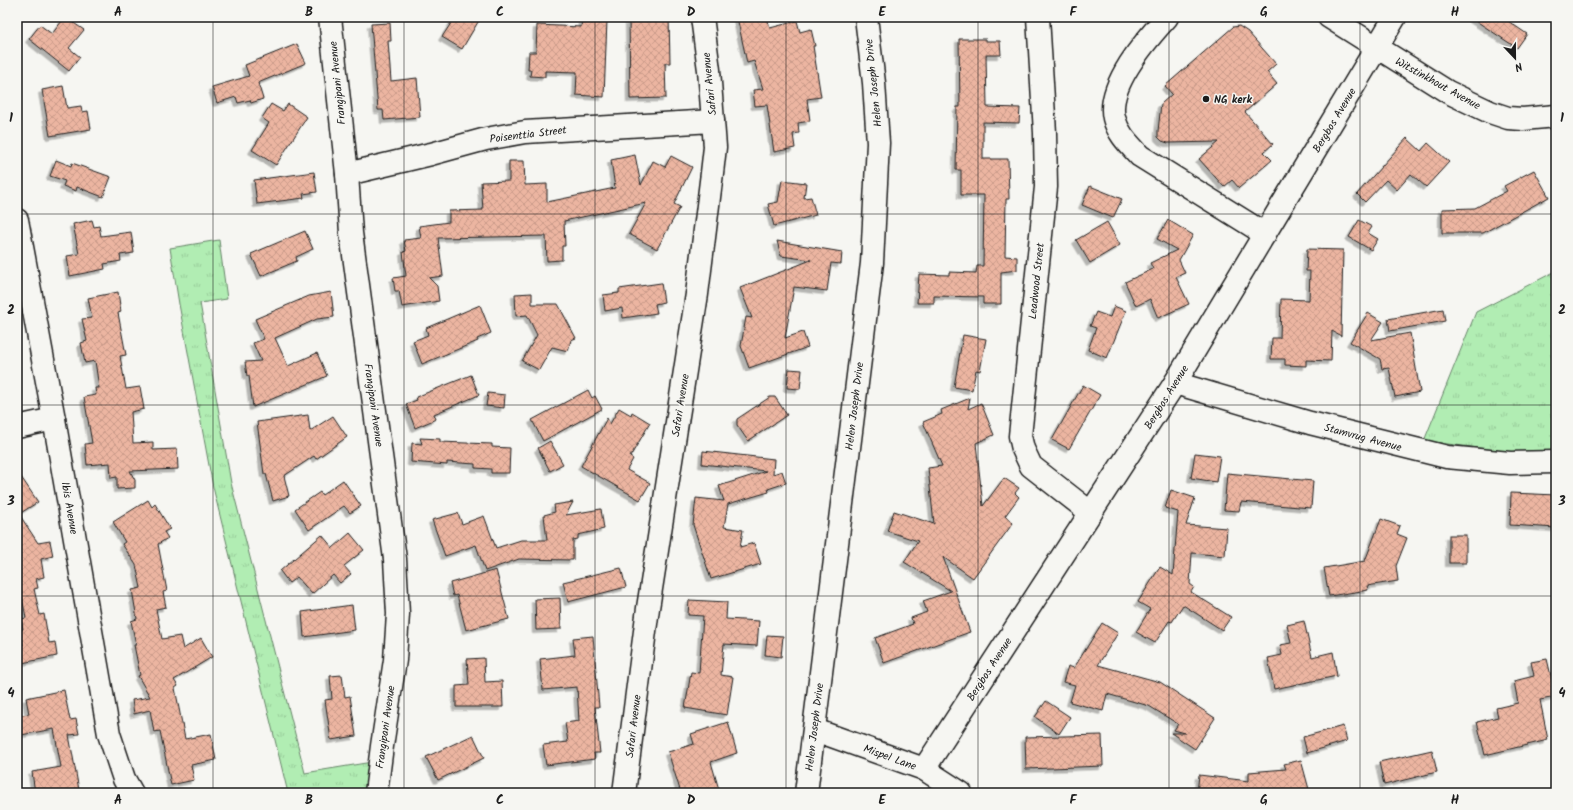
<svg xmlns="http://www.w3.org/2000/svg" width="1573" height="810" font-family="Kalam,sans-serif">
<style>
.grass{fill:url(#grass-tufts);stroke:#668468}
.building{fill:url(#building-cross-hatch);stroke:#1c1c1c;filter:url(#shadow)}
.lines{fill:none;stroke-linecap:round;stroke-linejoin:round}
.minor-casing{stroke:#1c1c1c;stroke-width:25}
.minor{stroke:#f6f6f2;stroke-width:22}
.grid{fill:none;stroke:#1c1c1c;stroke-width:1;stroke-opacity:0.55}
.poi-dot{fill:#1c1c1c;stroke:#f6f6f2;stroke-width:1.5}
.labels{text-anchor:middle;stroke-width:3;stroke-linejoin:round;paint-order:stroke}
.street-label{font-size:11px;fill:#1c1c1c;stroke:#f6f6f2}
.poi-label{font-size:11px;font-weight:bold;fill:#1c1c1c;stroke:#f6f6f2;text-anchor:start}
.neatline{fill:none;stroke:#1c1c1c;stroke-width:1.5}
.grid-label{font-size:13px;text-anchor:middle;font-weight:bold;fill:#1c1c1c}
</style>
<defs>
<pattern id="grass-tufts" width="24" height="20" patternUnits="userSpaceOnUse"><rect width="24" height="20" fill="#b1edb3"/><path d="M3 7l-1-3M5 7V3M7 7l1-3M15 17l-1-3M17 17v-4M19 17l1-3" fill="none" stroke="#98cb99"/></pattern>
<pattern id="building-cross-hatch" width="8" height="8" patternUnits="userSpaceOnUse"><rect width="8" height="8" fill="#ecb5a1"/><path d="M0 0l8 8M0 8l8-8" fill="none" stroke="#ca9b8a"/></pattern>
<filter id="shadow"><feDropShadow dx="-3.5" dy="3.5" stdDeviation="0" flood-color="#0004"/></filter>
</defs>
<rect width="100%" height="100%" fill="#f6f6f2"/>
<filter id="ink" filterUnits="userSpaceOnUse"><feTurbulence type="fractalNoise" baseFrequency=".025" numOctaves="2"/><feDisplacementMap in="SourceGraphic" scale="8" xChannelSelector="R" yChannelSelector="G"/><feConvolveMatrix kernelMatrix="1 2 1 2 8 2 1 2 1" color-interpolation-filters="sRGB"/></filter>
<g filter="url(#ink)">
<g class="grass">
<path d="M219,240L227,299L200,303L231,483L305,773L372,762L368,793H288L213,487L179,304L170,248Z"/>
<path d="M1556,271V453L1534,455L1424,441L1476,312Z"/>
</g>
<g class="building">
<path d="M65,17L84,30L69,48L80,57L69,71L29,39L40,25L52,34Z"/>
<path d="M455,17H481L462,49L442,37Z"/>
<path d="M629,17H669L670,63H665L666,98L630,99Z"/>
<path d="M737,17H767L770,28L797,21L800,32L811,29L815,46H813L821,97L807,99L810,121L798,123L799,133L793,134L795,148L774,152L767,105L755,106L753,90L763,89L754,61L747,63Z"/>
<path d="M1470,17H1502L1527,34L1517,48Z"/>
<path d="M582,19L607,20L604,97L576,95L577,72L545,71V77L530,76L531,70H528L529,52H536L537,25L581,27Z"/>
<path d="M390,23L391,41H388L391,81L417,78L420,117L384,120L383,110H378L371,24Z"/>
<path d="M1239,26L1248,32L1276,64L1267,72L1277,84L1245,112L1273,144L1264,152L1272,160L1239,188L1232,180L1224,187L1199,159L1219,142L1168,143L1162,141L1158,137V131L1161,104L1172,94L1165,86L1233,27Z"/>
<path d="M959,39H986V41H1000L1001,55H986L987,107L1020,108L1019,123L983,122V159H1008L1009,199H1006L1005,256L1017,257V270L1001,272V304H983V297L934,296V303H917L919,274L949,275V272L976,273L977,266H983L984,195H961V170H956L957,107H960Z"/>
<path d="M297,44L306,63L258,83L263,99L251,103L250,100L238,103L236,97L217,103L212,87L249,76L245,65Z"/>
<path d="M63,86L67,108L81,106L82,112L88,111L91,129L50,136L42,90Z"/>
<path d="M271,104L283,111L288,104L307,117L276,165L252,150L269,123L262,118Z"/>
<path d="M1407,138L1421,151L1428,143L1449,162L1426,187L1411,174L1397,190L1386,180L1365,202L1357,194Z"/>
<path d="M635,155L641,185L653,161L665,167L671,156L692,167L674,204L680,207L657,249L629,234L646,203L564,221L565,246H562V260L547,261L546,236L438,238L443,276L429,278L437,286L439,301L402,307L399,291H395L393,278L406,276L403,252L406,251L404,240L421,238L419,226L449,222V211L483,210L481,182L509,181V161H524L525,185L547,184V202L615,188L611,160Z"/>
<path d="M56,160L71,166L72,163L111,177L103,197L77,187L76,191L63,186L65,181L50,176Z"/>
<path d="M1534,170L1549,197L1483,233H1442V209L1475,208L1507,191L1504,186Z"/>
<path d="M314,172L317,192L303,194L304,198L257,204L254,180Z"/>
<path d="M782,180L806,183L804,198L811,197L816,215L774,226L768,204L778,202Z"/>
<path d="M1090,186L1122,199L1113,218L1082,205Z"/>
<path d="M92,220L94,227L99,226L101,236L131,232L134,253L120,255L121,261L104,264L105,269L70,276L67,256L79,254L73,224Z"/>
<path d="M1168,220L1193,235L1179,260L1185,273L1176,277L1189,304L1158,318L1150,299L1136,306L1125,282L1153,269L1150,263L1177,250L1157,239Z"/>
<path d="M1359,220L1372,227L1368,233L1378,239L1371,250L1349,237Z"/>
<path d="M1107,222L1120,245L1090,263L1076,240Z"/>
<path d="M305,231L313,249L296,257L297,261L261,276L251,254Z"/>
<path d="M777,241L842,252L841,264L831,263L827,291L794,287L785,338L803,332L808,347L749,368L741,346L746,317L752,318L740,288L811,260L781,256Z"/>
<path d="M1307,249L1343,250L1341,336L1332,331L1331,361L1306,360V366L1285,365V359H1271L1272,338H1280L1281,299L1309,300L1310,271H1306Z"/>
<path d="M661,283L664,302L655,304L657,313L623,318L622,308L605,311L603,295L619,293V289Z"/>
<path d="M118,292L121,312L118,313L126,355L120,356L126,389L140,387L144,409L131,412L133,443L153,442V450L177,449L178,469L130,471L135,480V488L117,489V477L111,478L110,463L87,465L85,444L92,443L84,397L96,395L95,388H99L95,361L85,363L81,343L87,341L82,319L92,318L88,298Z"/>
<path d="M331,292L334,317L317,319L275,338L288,366L317,353L327,376L253,407L249,376H247L245,362L261,361L253,343L264,339L255,319L309,296Z"/>
<path d="M532,293V304H558L576,338L571,340L568,351L552,347L539,370L522,361L537,335L527,315L516,316L515,294Z"/>
<path d="M480,305L491,333L477,339L478,341L422,364L413,341L428,335L426,328Z"/>
<path d="M1114,306L1126,311L1107,358L1088,350L1096,328L1090,326L1096,312L1110,317Z"/>
<path d="M1443,309L1445,321L1390,331L1388,319Z"/>
<path d="M1368,313L1383,322L1371,340L1410,333L1420,392L1395,397L1389,368L1382,369L1380,359L1350,342Z"/>
<path d="M963,335L986,339L980,371L976,370L972,390L954,387Z"/>
<path d="M789,369L802,370L800,389L787,388Z"/>
<path d="M471,375L479,395L434,414L436,419L415,428L406,404L417,400L416,397Z"/>
<path d="M1083,385L1100,395L1069,449L1052,440Z"/>
<path d="M588,390L592,398L595,396L602,409L543,441L532,420Z"/>
<path d="M488,393L505,395L504,408L486,406Z"/>
<path d="M770,397H775L787,415L748,441L737,425V419Z"/>
<path d="M970,398L968,409L981,403L994,435L976,443L983,506L1004,478L1019,488L1015,493L1019,497L1005,516L1013,523L973,578L943,557L970,632L884,663L875,638L913,624L911,618L927,612L923,601L951,591L904,562L918,541L887,531L894,511L934,524L928,468L942,466L923,422L942,414L941,410Z"/>
<path d="M619,408L631,415L632,412L650,423L630,457L633,459L627,470L650,483L640,500L581,466L607,418L610,424Z"/>
<path d="M308,415L310,431L333,416L347,437L316,459L314,456L284,476L289,496L273,501L266,474H264L257,422Z"/>
<path d="M420,438L440,439V442L492,444V447L510,448L509,473H491V469L475,468V464L447,462V465L411,462L412,443L422,444Z"/>
<path d="M550,441L563,464L550,471L538,448Z"/>
<path d="M703,451L774,459L773,474L782,471L786,483L768,489L769,492L728,504L724,527L743,530L740,547L754,543L761,564L711,579L693,525L696,498L724,501L719,486L766,471L702,464Z"/>
<path d="M1195,453L1220,456L1216,482L1191,478Z"/>
<path d="M17,471L38,502L19,514L38,543L50,541L53,556L41,559L44,577L36,579L38,588L34,589L40,615L44,614L49,643L55,642L57,656L17,664V647L23,645L20,630L23,629L21,619L26,618L21,592H17Z"/>
<path d="M1227,473L1313,481L1311,508L1241,502L1239,511L1224,510Z"/>
<path d="M343,480L361,506L350,513L344,506L309,530L295,509L320,492L322,495Z"/>
<path d="M1171,490L1195,498L1186,525L1227,528L1225,556L1192,553L1190,584L1194,587L1191,592L1231,617L1222,630L1183,605L1172,622L1169,621L1155,643L1136,632L1150,609L1138,602L1160,567L1173,575L1178,512L1165,508Z"/>
<path d="M1511,493L1556,495V528L1510,525Z"/>
<path d="M148,500L152,507L155,504L170,529L164,532L168,538L158,544L167,591L163,592L166,607L156,609L162,639L180,636L183,649L201,638L212,657L174,680L178,686L175,688L185,739L211,734L216,760L191,765L194,780L171,785L160,731L154,732L150,710L134,714L132,700L150,697L138,676L140,675L134,645H136L131,621L137,619L132,590L141,588L136,565L122,544L125,542L113,522Z"/>
<path d="M573,502L566,515L601,509L604,529L578,535V539L573,540V560L519,559L485,571L476,545L445,556L432,520L458,513L462,524L484,516L496,548L521,540H547L544,515L555,512L554,505Z"/>
<path d="M1381,519L1400,526L1397,534L1407,538L1396,566L1398,581L1367,586L1368,590L1329,596L1324,568L1365,561Z"/>
<path d="M350,533L364,550L344,566L351,574L340,583L333,575L312,594L297,577L289,583L280,571L322,535L333,548Z"/>
<rect x="1449" y="535" width="17" height="28"/>
<path d="M621,568L626,587L568,602L563,582Z"/>
<path d="M496,570L509,619L466,630L457,595L453,596L450,583Z"/>
<path d="M560,598L561,629L536,630L535,599Z"/>
<path d="M689,600L727,602L726,619L759,621L757,646L724,644L721,675L733,677L727,715L685,708L691,672L699,673L703,616L688,615Z"/>
<path d="M352,605L355,630L304,637L302,612Z"/>
<path d="M1304,621L1312,657L1333,652L1337,676L1274,689L1268,658L1282,655L1280,645L1291,643L1287,625Z"/>
<path d="M1102,623L1118,633L1098,665L1160,682L1215,718L1195,749L1171,733H1185L1174,730L1178,724L1149,706L1107,694L1103,711L1070,702L1075,685L1063,682L1068,666L1074,668Z"/>
<path d="M767,635L783,636L781,657L765,655Z"/>
<path d="M593,636L599,707H595L600,753H594L595,759L546,765L543,745L568,742L565,723L579,721L577,687L543,690L540,659L575,655L573,638Z"/>
<path d="M484,658L485,682L502,681L503,707H456V686L469,685L467,659Z"/>
<path d="M1547,659L1556,697L1540,700L1548,740L1485,755L1477,722L1498,717L1496,708L1518,703L1514,681L1534,676L1531,662Z"/>
<path d="M342,675L345,697L350,696L356,736L331,740L325,700L332,699L330,676Z"/>
<path d="M64,690L70,720L76,719L79,734L69,735L79,790L62,793H35L32,772L61,767L54,729L21,735L17,716L29,714L26,698Z"/>
<path d="M1046,701L1070,717L1059,734L1035,717Z"/>
<path d="M728,722L737,753L711,762L720,793H681L668,752L694,744L691,734Z"/>
<path d="M1343,726L1347,741L1307,753L1303,737Z"/>
<path d="M473,735L484,758L438,780L426,757Z"/>
<path d="M1102,735L1103,766L1026,769L1025,737Z"/>
<path d="M1432,750L1437,772L1384,785L1379,762Z"/>
<path d="M1301,760L1310,793H1197L1199,775L1249,781V772L1286,769L1284,764Z"/>
</g>
<g class="lines">
<g class="minor-casing">
<g id="minor">
<path d="M330,17L347,174L351,233L395,559L398,614L395,660L382,746L376,793"/>
<path d="M1038,17L1045,133L1046,187L1020,436L1023,449L1031,466L1091,513"/>
<path d="M1167,17C1147,39 1106,86 1114,118C1118,134 1129,144 1140,156L1265,234"/>
<path d="M1329,17L1448,92L1490,112L1508,118L1523,119L1556,116"/>
<path d="M347,174L431,154L486,139L525,132L713,121"/>
<path d="M17,220L54,419L109,734L124,779L132,793"/>
<path d="M1175,383L1310,423L1447,457L1510,463L1556,462"/>
<path d="M17,427L54,419"/>
<path d="M815,730L924,769L961,793"/>
<path d="M924,769L1175,383L1395,17"/>
<path d="M624,793L648,608L697,294L712,173L715,147L709,70L702,17"/>
<path d="M806,793L872,263L878,143L874,83L866,17"/>
</g>
</g>
<use href="#minor" class="minor"/>
</g>
</g>
<path class="grid" d="M213,17V793M404,17V793M595,17V793M786,17V793M978,17V793M1169,17V793M1360,17V793M17,214H1556M17,405H1556M17,596H1556"/>
<circle class="poi-dot" cx="1206" cy="99" r="4"/>
<g class="labels">
<g class="street-label">
<text transform="translate(337 83) rotate(-96)" y="4">Frangipani Avenue</text>
<text transform="translate(873 83) rotate(-96)" y="4">Helen Joseph Drive</text>
<text transform="translate(1438 83) rotate(29)" y="4">Witstinkhout Avenue</text>
<text transform="translate(709 84) rotate(-96)" y="4">Safari Avenue</text>
<text transform="translate(1334 120) rotate(-59)" y="4">Bergbos Avenue</text>
<text transform="translate(528 134) rotate(-7)" y="4">Poisenttia Street</text>
<text transform="translate(1036 281) rotate(-84)" y="4">Leadwood Street</text>
<text transform="translate(1166 397) rotate(-58)" y="4">Bergbos Avenue</text>
<text transform="translate(374 405) rotate(82)" y="4">Frangipani Avenue</text>
<text transform="translate(680 405) rotate(-81)" y="4">Safari Avenue</text>
<text transform="translate(854 406) rotate(-83)" y="4">Helen Joseph Drive</text>
<text transform="translate(1363 437) rotate(15)" y="4">Stamvrug Avenue</text>
<text transform="translate(70 508) rotate(80)" y="4">Ibis Avenue</text>
<text transform="translate(989 669) rotate(-57)" y="4">Bergbos Avenue</text>
<text transform="translate(633 726) rotate(-83)" y="4">Safari Avenue</text>
<text transform="translate(385 727) rotate(-82)" y="4">Frangipani Avenue</text>
<text transform="translate(814 727) rotate(-83)" y="4">Helen Joseph Drive</text>
<text transform="translate(890 757) rotate(20)" y="4">Mispel Lane</text>
</g>
<g class="poi-label">
<text x="1214" y="103">NG kerk</text>
</g>
</g>
<rect width="1573" height="810" fill="none" stroke="#f6f6f2" stroke-width="44"/>
<g transform="translate(1515 58) rotate(158)" stroke="#f6f6f2" stroke-width="3" paint-order="stroke">
<path d="M0-3L7 15L0 10L-7 15Z" fill="#1c1c1c"/>
<text y="-6" font-size="11" font-weight="bold" text-anchor="middle" fill="#1c1c1c">N</text>
</g>
<rect x="22" y="22" width="1529" height="766" class="neatline"/>
<g class="grid-label">
<text x="118" y="16">A</text>
<text x="309" y="16">B</text>
<text x="500" y="16">C</text>
<text x="691" y="16">D</text>
<text x="882" y="16">E</text>
<text x="1073" y="16">F</text>
<text x="1264" y="16">G</text>
<text x="1455" y="16">H</text>
<text x="11" y="122">1</text>
<text x="1562" y="122">1</text>
<text x="11" y="314">2</text>
<text x="1562" y="314">2</text>
<text x="11" y="505">3</text>
<text x="1562" y="505">3</text>
<text x="11" y="697">4</text>
<text x="1562" y="697">4</text>
<text x="118" y="804">A</text>
<text x="309" y="804">B</text>
<text x="500" y="804">C</text>
<text x="691" y="804">D</text>
<text x="882" y="804">E</text>
<text x="1073" y="804">F</text>
<text x="1264" y="804">G</text>
<text x="1455" y="804">H</text>
</g>
</svg>
